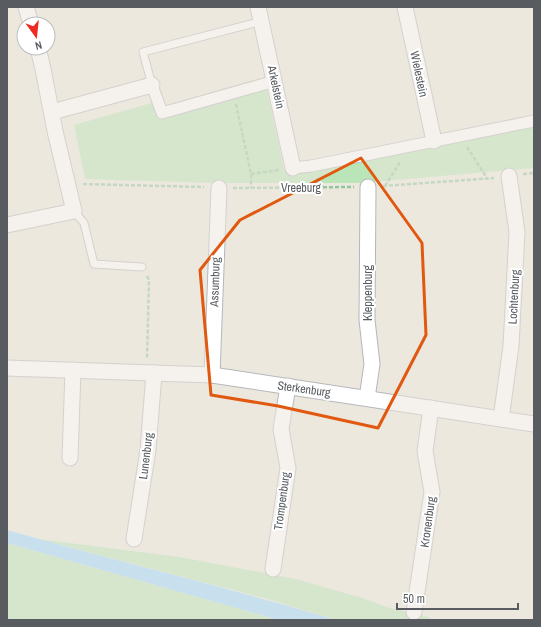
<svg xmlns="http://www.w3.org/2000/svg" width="541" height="627" font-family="'Archivo Narrow',sans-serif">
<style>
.green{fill:#bae5b9}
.water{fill:#9bd7ff}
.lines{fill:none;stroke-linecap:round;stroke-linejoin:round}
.service-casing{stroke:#b5b7bc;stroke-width:9}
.pedestrian-casing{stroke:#b5b7bc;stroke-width:13}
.minor-casing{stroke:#b5b7bc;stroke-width:17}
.path{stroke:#92c69f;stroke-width:2.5;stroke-dasharray:4 2;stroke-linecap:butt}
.service{stroke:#fff;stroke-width:7}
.pedestrian{stroke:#fff;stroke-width:11}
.minor{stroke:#fff;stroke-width:15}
.marked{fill:none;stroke:#e15910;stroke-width:3;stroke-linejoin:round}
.labels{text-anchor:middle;stroke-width:4;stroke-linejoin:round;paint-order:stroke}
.street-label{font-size:12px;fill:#585c60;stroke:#fff}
</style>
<rect width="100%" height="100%" fill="#ece8de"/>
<g class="green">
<path d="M267,89L284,170L319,169L534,126V168L363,183H213L85,179L74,125L155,102L160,118Z"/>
<path d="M38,539L180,557L296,579L362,598L390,608L429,617L432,620H336L264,598Z"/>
<path d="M7,543L279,620H7Z"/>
</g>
<path class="water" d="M7,530C116,561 227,587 336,620H279L7,543Z"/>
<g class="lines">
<g class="service-casing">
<g id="service">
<path d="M152,85L143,52L262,21"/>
<path d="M74,211L84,223L94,264L142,267"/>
</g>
</g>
<g class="pedestrian-casing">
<g id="pedestrian">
<path d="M152,85L162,113L275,81"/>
<path d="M293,168L311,166L534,121"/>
</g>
</g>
<g class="minor-casing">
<g id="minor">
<path d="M26,7L31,24"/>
<path d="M258,7L293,168"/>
<path d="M405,7L434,141"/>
<path d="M52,112L152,85"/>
<path d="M7,225L74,211L55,131L43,69L38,48"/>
<path d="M7,368L212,375L534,424"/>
<path d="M212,375L219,188"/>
<path d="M367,398L372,364L367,320L368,187"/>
<path d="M501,419L511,346L517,232L509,176"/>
<path d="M70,458L73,370"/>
<path d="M134,539L148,450L154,373"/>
<path d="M273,569L288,468L281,429L288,386"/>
<path d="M414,612L432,492L425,451L431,408"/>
</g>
</g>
<g class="path">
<path d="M236,104L251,174V188"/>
<path d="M467,147L487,178"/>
<path d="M251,174L279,170"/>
<path d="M523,174L534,173"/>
<path d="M317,178L323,188"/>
<path d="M83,184L204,187"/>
<path d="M383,186L494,178"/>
<path d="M385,186L400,162"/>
<path d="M233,188L354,187"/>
<path d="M147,276L149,280L147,359"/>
</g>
<use href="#service" class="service"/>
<use href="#pedestrian" class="pedestrian"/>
<use href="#minor" class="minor"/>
</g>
<path d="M0 0H541V627H0ZM361,158L422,243L426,335L378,428L278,406L211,395L200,270L240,220Z" fill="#ece8de" fill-opacity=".55" fill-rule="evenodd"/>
<path class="marked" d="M361,158L422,243L426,335L378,428L278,406L211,395L200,270L240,220Z"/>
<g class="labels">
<g class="street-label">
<text transform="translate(419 74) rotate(78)" y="4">Wielestein</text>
<text transform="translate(276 87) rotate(78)" y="4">Arkelstein</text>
<text x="301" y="192">Vreeburg</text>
<text transform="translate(215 282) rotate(-88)" y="4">Assumburg</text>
<text transform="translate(368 293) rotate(-90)" y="4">Kleppenburg</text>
<text transform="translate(514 297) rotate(-87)" y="4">Lochtenburg</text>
<text transform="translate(304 389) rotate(8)" y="4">Sterkenburg</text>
<text transform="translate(146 456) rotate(-83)" y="4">Lunenburg</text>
<text transform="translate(282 501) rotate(-82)" y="4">Trompenburg</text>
<text transform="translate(428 522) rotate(-82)" y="4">Kronenburg</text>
</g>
</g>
<rect width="541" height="627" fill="none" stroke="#585c60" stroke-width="16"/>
<g transform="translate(36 36) rotate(165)"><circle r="19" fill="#ffffff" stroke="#bcbebf"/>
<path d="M0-3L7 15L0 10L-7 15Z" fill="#ee2b22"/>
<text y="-6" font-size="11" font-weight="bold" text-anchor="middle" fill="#585c60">N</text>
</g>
<path d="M397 603v6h121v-6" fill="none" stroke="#585c60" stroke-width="2"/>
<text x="403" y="603" font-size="12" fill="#585c60" stroke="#ffffff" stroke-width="3" paint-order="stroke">50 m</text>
</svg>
